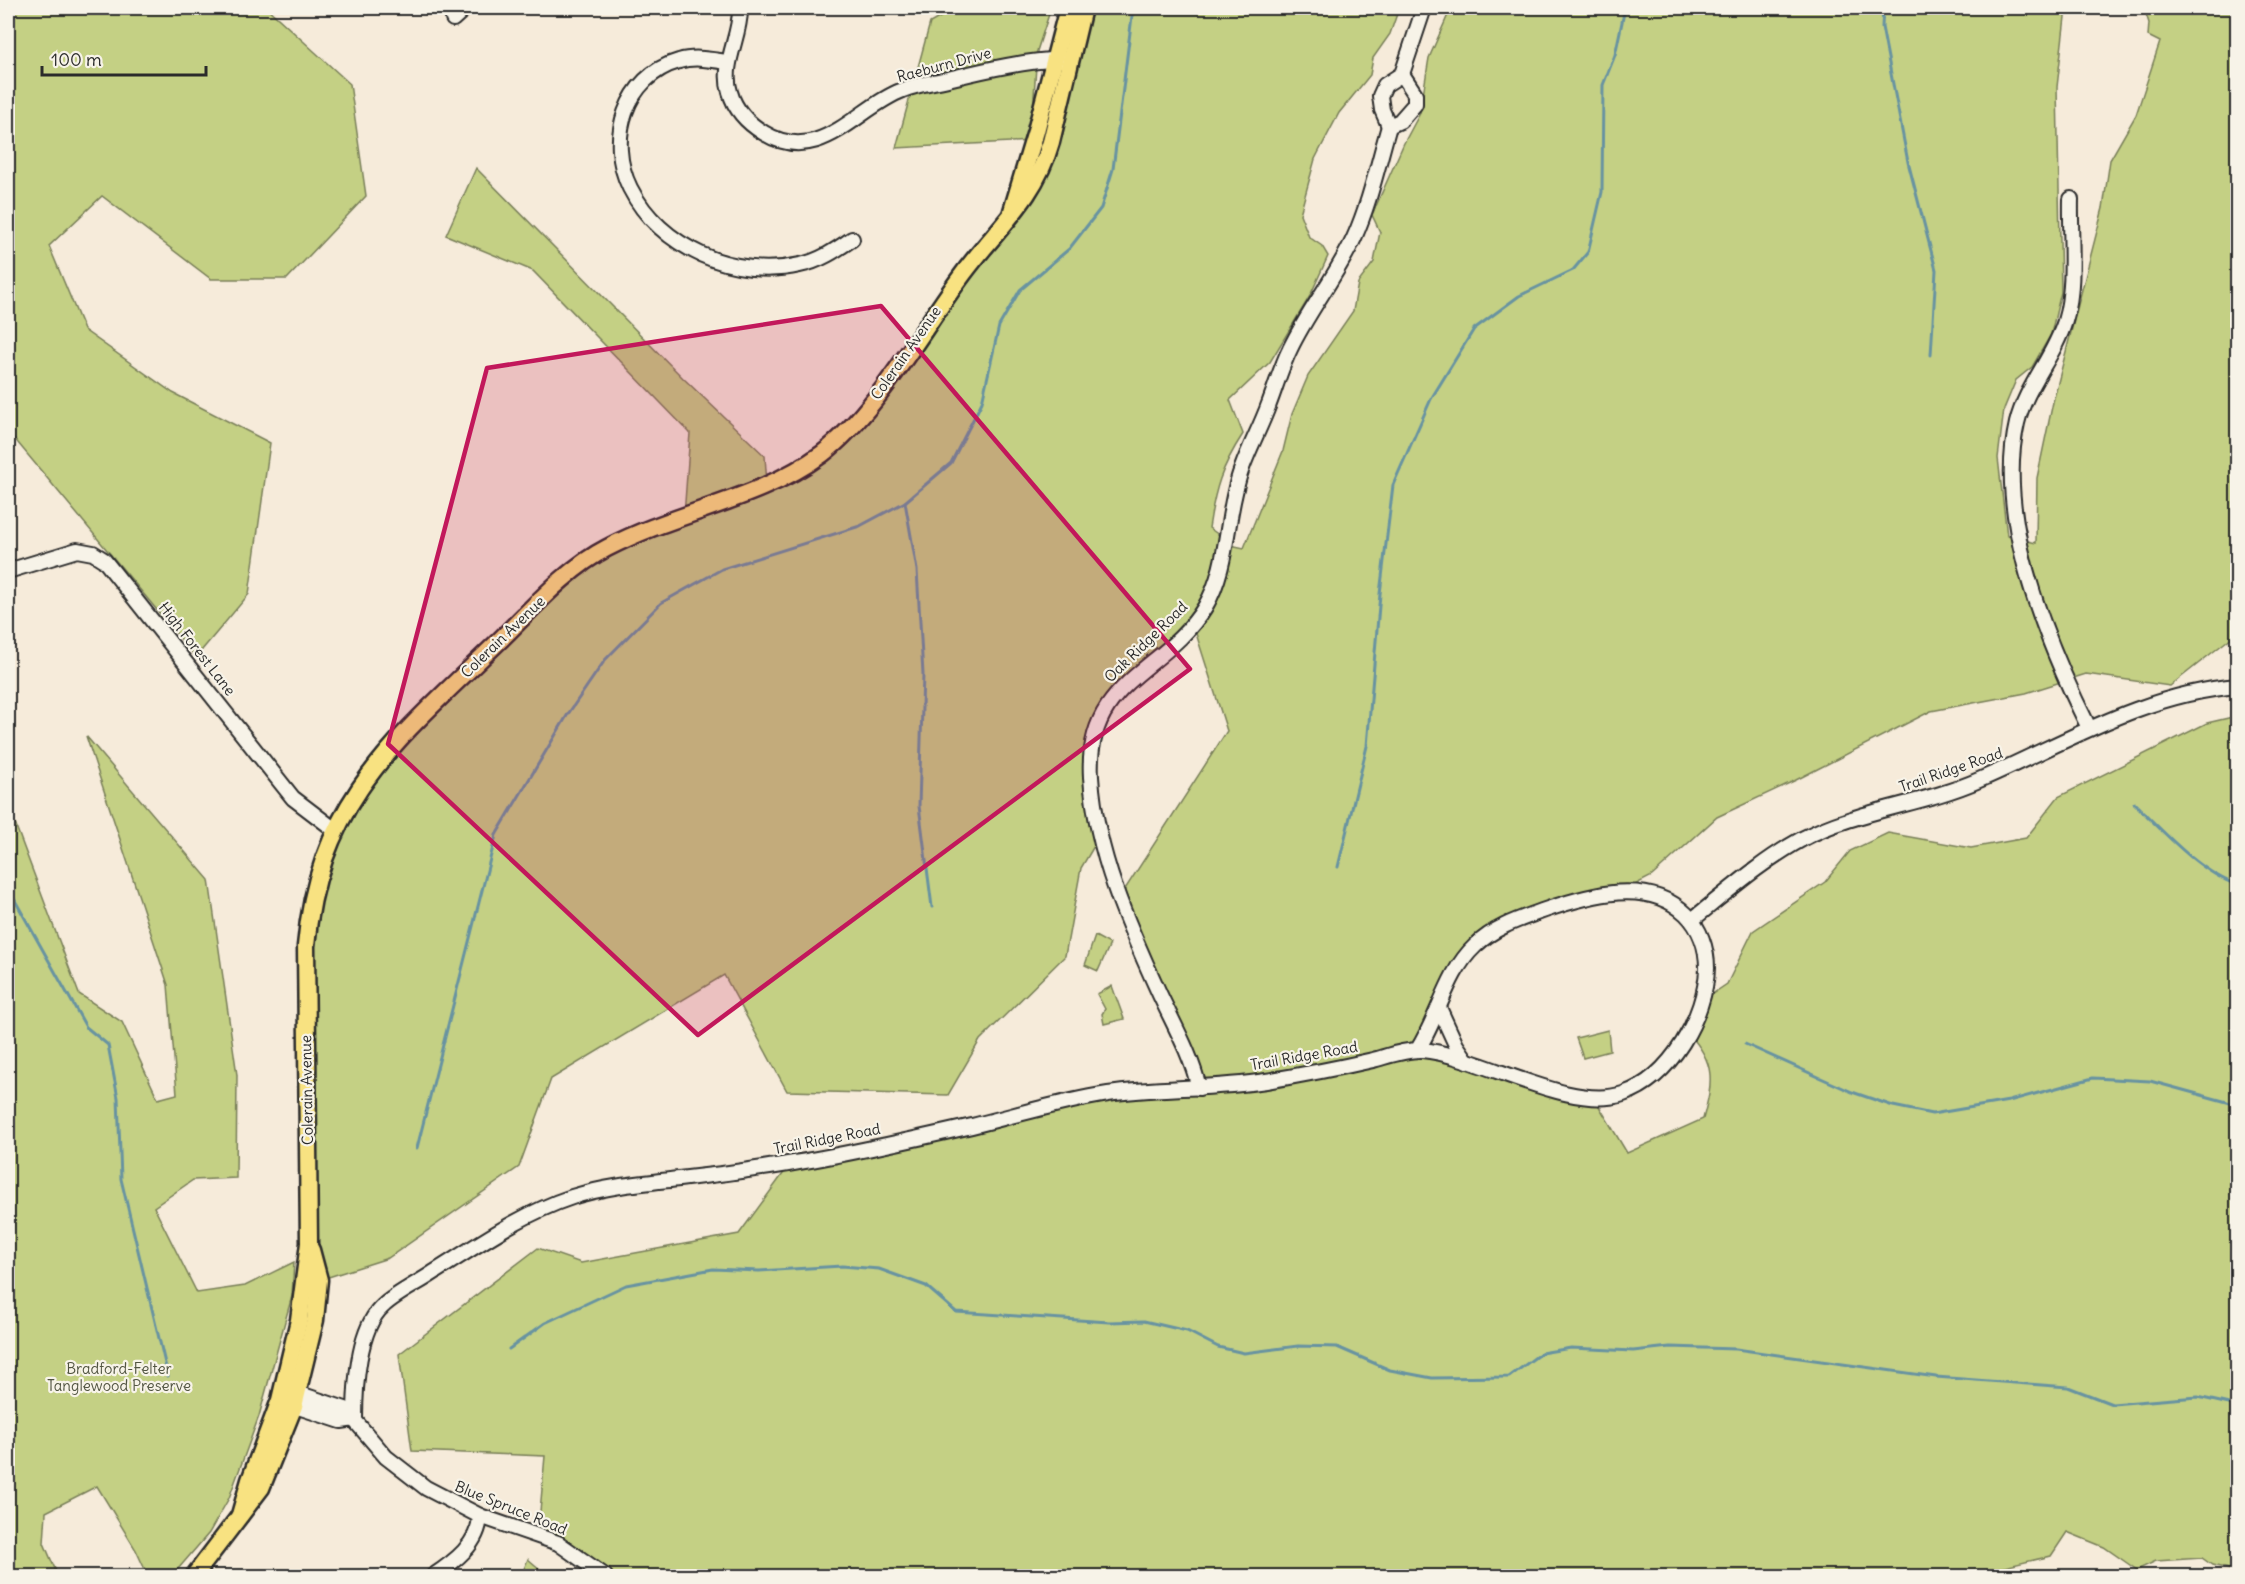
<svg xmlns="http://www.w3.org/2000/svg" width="2245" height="1584" font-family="Delius,sans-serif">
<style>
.green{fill:#c4d084;stroke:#787e58;stroke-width:1.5}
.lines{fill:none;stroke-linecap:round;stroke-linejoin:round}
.stream{stroke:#6793a1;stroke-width:3}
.minor-casing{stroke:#2b2b2b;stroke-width:18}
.major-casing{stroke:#2b2b2b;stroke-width:21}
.minor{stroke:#f7f3e8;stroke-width:14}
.major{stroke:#f8e281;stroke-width:16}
.marked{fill:#c2185b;fill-opacity:0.2;stroke:#c2185b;stroke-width:4.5;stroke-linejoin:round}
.labels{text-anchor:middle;stroke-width:4.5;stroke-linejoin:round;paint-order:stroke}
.street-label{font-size:15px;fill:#2b2b2b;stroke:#f7f3e8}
.park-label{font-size:15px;fill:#515441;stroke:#f7f3e8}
</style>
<rect width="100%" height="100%" fill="#f6ebda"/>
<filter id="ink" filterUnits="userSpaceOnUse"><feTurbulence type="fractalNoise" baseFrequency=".0167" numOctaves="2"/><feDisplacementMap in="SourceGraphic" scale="12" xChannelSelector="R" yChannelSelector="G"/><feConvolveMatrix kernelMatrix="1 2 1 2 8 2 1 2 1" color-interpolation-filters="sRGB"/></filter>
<g filter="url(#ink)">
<g class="green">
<path d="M8,8H267L350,84L366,196L287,279H211L102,196L49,246L84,330L173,393L270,443L249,594L196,657L8,431Z"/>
<path d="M956,8H1051L1037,51L1031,141L896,148L930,23Z"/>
<path d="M1083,8H1399L1390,34L1373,58L1370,75L1339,113L1315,159L1300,214L1309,237L1322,246L1328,256L1310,296L1270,362L1230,400L1243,434C1221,468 1215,488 1209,528L1235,546L1244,548L1283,451L1292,414L1308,376L1353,311L1358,283L1374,262L1380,232L1372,215L1404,143L1420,113L1429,58L1451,8H2066L2057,87L2061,292L2051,334L2032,367L2016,380L2004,409L1998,458L2007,536L2036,543L2037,478L2053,402L2103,208L2110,160L2136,115L2160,42L2148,36L2149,23L2144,8H2237V633L2170,686L2086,674L2026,693L1931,711L1796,780L1717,817L1652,876L1619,893L1579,899L1472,948L1418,1049L1593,1096L1627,1153L1703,1119C1713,1082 1716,1063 1689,1034L1702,1001L1727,984L1753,931L1825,882L1850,851L1888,833L1971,848L2026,838L2058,797L2207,723L2237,716V1571L2212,1565L2202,1558L2156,1561L2137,1570L2104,1547L2067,1532L2051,1556L2000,1568L1999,1576H605L538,1534L545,1456L412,1451L399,1354L538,1248L581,1263L739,1234L791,1163L1031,1110L1199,1088L1118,900L1227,731L1193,624L1130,678L1095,737L1100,836L1081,868L1065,956L980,1040L948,1095L787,1091L724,975L551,1079L519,1167L388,1258L319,1280L309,1243L308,920L356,794L575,570L684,516L690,433L533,271L446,235L476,168L683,378L765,456L767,485L822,454L1031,191Z"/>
<path d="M86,736L209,880L237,1075L236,1178L193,1180L154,1207L197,1293L245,1286L294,1262L292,1296L259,1416L229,1498L209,1533L172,1576H148L136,1550L97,1486L46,1512L44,1543L58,1576H8V805L79,994L122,1022L158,1099L177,1094L168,985Z"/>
<path d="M1095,936L1110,944L1098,971L1085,965Z"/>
<path d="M1112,986L1124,1019L1104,1024L1102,1014L1105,1009L1097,994Z"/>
<path d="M1608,1030L1610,1051L1583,1058L1576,1038Z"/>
<path d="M528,1559L548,1576H463L467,1573L522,1574Z"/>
</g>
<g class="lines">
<g class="stream">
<path d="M1883,8L1882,27L1908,162L1936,270L1931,355"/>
<path d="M905,502L917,570L923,674L919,806L932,907"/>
<path d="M2134,803C2162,830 2200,873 2238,885"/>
<path d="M1338,867L1367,746L1380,594L1393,485L1431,399L1474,329L1519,296L1573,270L1588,252L1602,192L1603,85L1615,55L1625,8"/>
<path d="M8,888L86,1027L108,1045L118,1098L121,1179L168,1376"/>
<path d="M1745,1044L1852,1092L1893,1106L1932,1114L2009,1101L2093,1078L2150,1081L2238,1105"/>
<path d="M417,1148L496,835L568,714L605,660L661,603L722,569L860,526L905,502L951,463L982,402L999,326L1020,290L1069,249L1101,208L1113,169L1133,8"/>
<path d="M509,1349L545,1323L626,1285L713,1269L759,1271L842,1266L879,1269L926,1286L956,1312L1109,1322L1144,1321L1187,1331L1218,1347L1244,1353L1298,1346L1337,1347L1390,1370L1432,1378L1509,1377L1541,1353L1571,1348L1633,1351L1670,1347L1736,1349L1936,1377L2068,1387L2112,1404L2198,1397L2238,1406"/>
</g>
<g class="minor-casing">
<g id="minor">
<path d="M740,8C741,36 721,64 730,92C735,110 749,124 764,133C820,167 857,107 903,90C918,84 936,82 952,78C989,69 1025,61 1063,59"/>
<path d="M453,19L465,8"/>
<path d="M728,62C712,60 695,56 679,61C625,76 606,140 630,188C660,248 734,280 800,265C820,261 836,250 852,239"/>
<path d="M1402,74L1415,94V104L1400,121L1389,126L1382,110L1380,96L1385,85L1402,74L1424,8"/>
<path d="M2071,199C2070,236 2076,286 2065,321C2054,357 2026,386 2017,423C1995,518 2047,644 2089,728"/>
<path d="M8,571L77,550L93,553L104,560L293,798L335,830"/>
<path d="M1692,920C1727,892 1762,861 1802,839C1857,810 1922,805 1979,780C2065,743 2142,694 2238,686"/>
<path d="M1440,1010L1456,1045L1467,1061"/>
<path d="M1199,1088C1191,1054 1174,1025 1160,995C1128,925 1096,854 1091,777C1085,680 1166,672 1205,607C1230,565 1225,513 1242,468C1250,446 1261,426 1269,404C1276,386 1281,367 1290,349C1308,311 1336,277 1354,238C1370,202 1378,164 1389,126"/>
<path d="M288,1390L345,1409L386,1457L426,1488L480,1516L558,1543L605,1576"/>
<path d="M286,1403L341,1421L355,1419"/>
<path d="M355,1419C355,1388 358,1328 383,1306C397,1293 417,1284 433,1273C478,1245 521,1214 572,1197C606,1186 643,1183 679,1179C716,1175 752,1170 788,1164C850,1154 911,1140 972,1126C1017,1115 1062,1101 1108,1094C1160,1087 1214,1089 1266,1081C1302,1075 1338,1068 1373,1060C1388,1056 1407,1049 1422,1050C1479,1055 1569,1112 1623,1094C1671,1078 1706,1015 1707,968C1707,948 1700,928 1686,914C1648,877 1589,895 1545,910C1520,919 1494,927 1475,946C1447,972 1439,1016 1418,1049"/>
<path d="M433,1576C454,1562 479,1544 480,1516"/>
</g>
</g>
<g class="major-casing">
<g id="major">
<path d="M1012,211L1036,131L1068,8"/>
<path d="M240,1515L250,1480L280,1400L299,1320L309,1243L306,946C319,798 400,737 499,641C532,609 566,569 607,548C677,511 758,501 822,454C876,413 922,329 963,274C996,229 1035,199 1051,142L1083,8"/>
<path d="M194,1576L261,1488L294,1406L315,1320L319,1280L311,1250"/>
</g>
</g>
<use href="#minor" class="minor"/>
<use href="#major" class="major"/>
</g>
</g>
<path class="marked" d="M881,306L1190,669L698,1035L388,744L487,368Z"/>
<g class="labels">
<g class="street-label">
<text transform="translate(944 65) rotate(-15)" y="5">Raeburn Drive</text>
<text transform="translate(906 353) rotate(-55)" y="5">Colerain Avenue</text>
<text transform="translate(503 637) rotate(-44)" y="5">Colerain Avenue</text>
<text transform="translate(1146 642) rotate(-44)" y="5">Oak Ridge Road</text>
<text transform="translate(197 649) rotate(52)" y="5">High Forest Lane</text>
<text transform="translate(1951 770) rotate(-19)" y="5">Trail Ridge Road</text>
<text transform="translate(1304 1056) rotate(-10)" y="5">Trail Ridge Road</text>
<text transform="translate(307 1090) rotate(-91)" y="5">Colerain Avenue</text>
<text transform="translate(827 1139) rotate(-11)" y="5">Trail Ridge Road</text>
<text transform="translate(511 1508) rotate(22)" y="5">Blue Spruce Road</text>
</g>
<g class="park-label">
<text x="119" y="1374">Bradford-Felter<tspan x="119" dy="17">Tanglewood Preserve</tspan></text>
</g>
</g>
<rect width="2245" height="1584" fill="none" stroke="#f7f3e8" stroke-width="30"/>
<rect x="15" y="15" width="2215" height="1554" fill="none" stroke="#2b2b2b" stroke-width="2" filter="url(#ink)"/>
<path d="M42 66v9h164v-9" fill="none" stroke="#2b2b2b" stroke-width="3"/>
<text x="51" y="66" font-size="18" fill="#2b2b2b" stroke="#f7f3e8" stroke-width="4.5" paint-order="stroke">100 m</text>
</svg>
